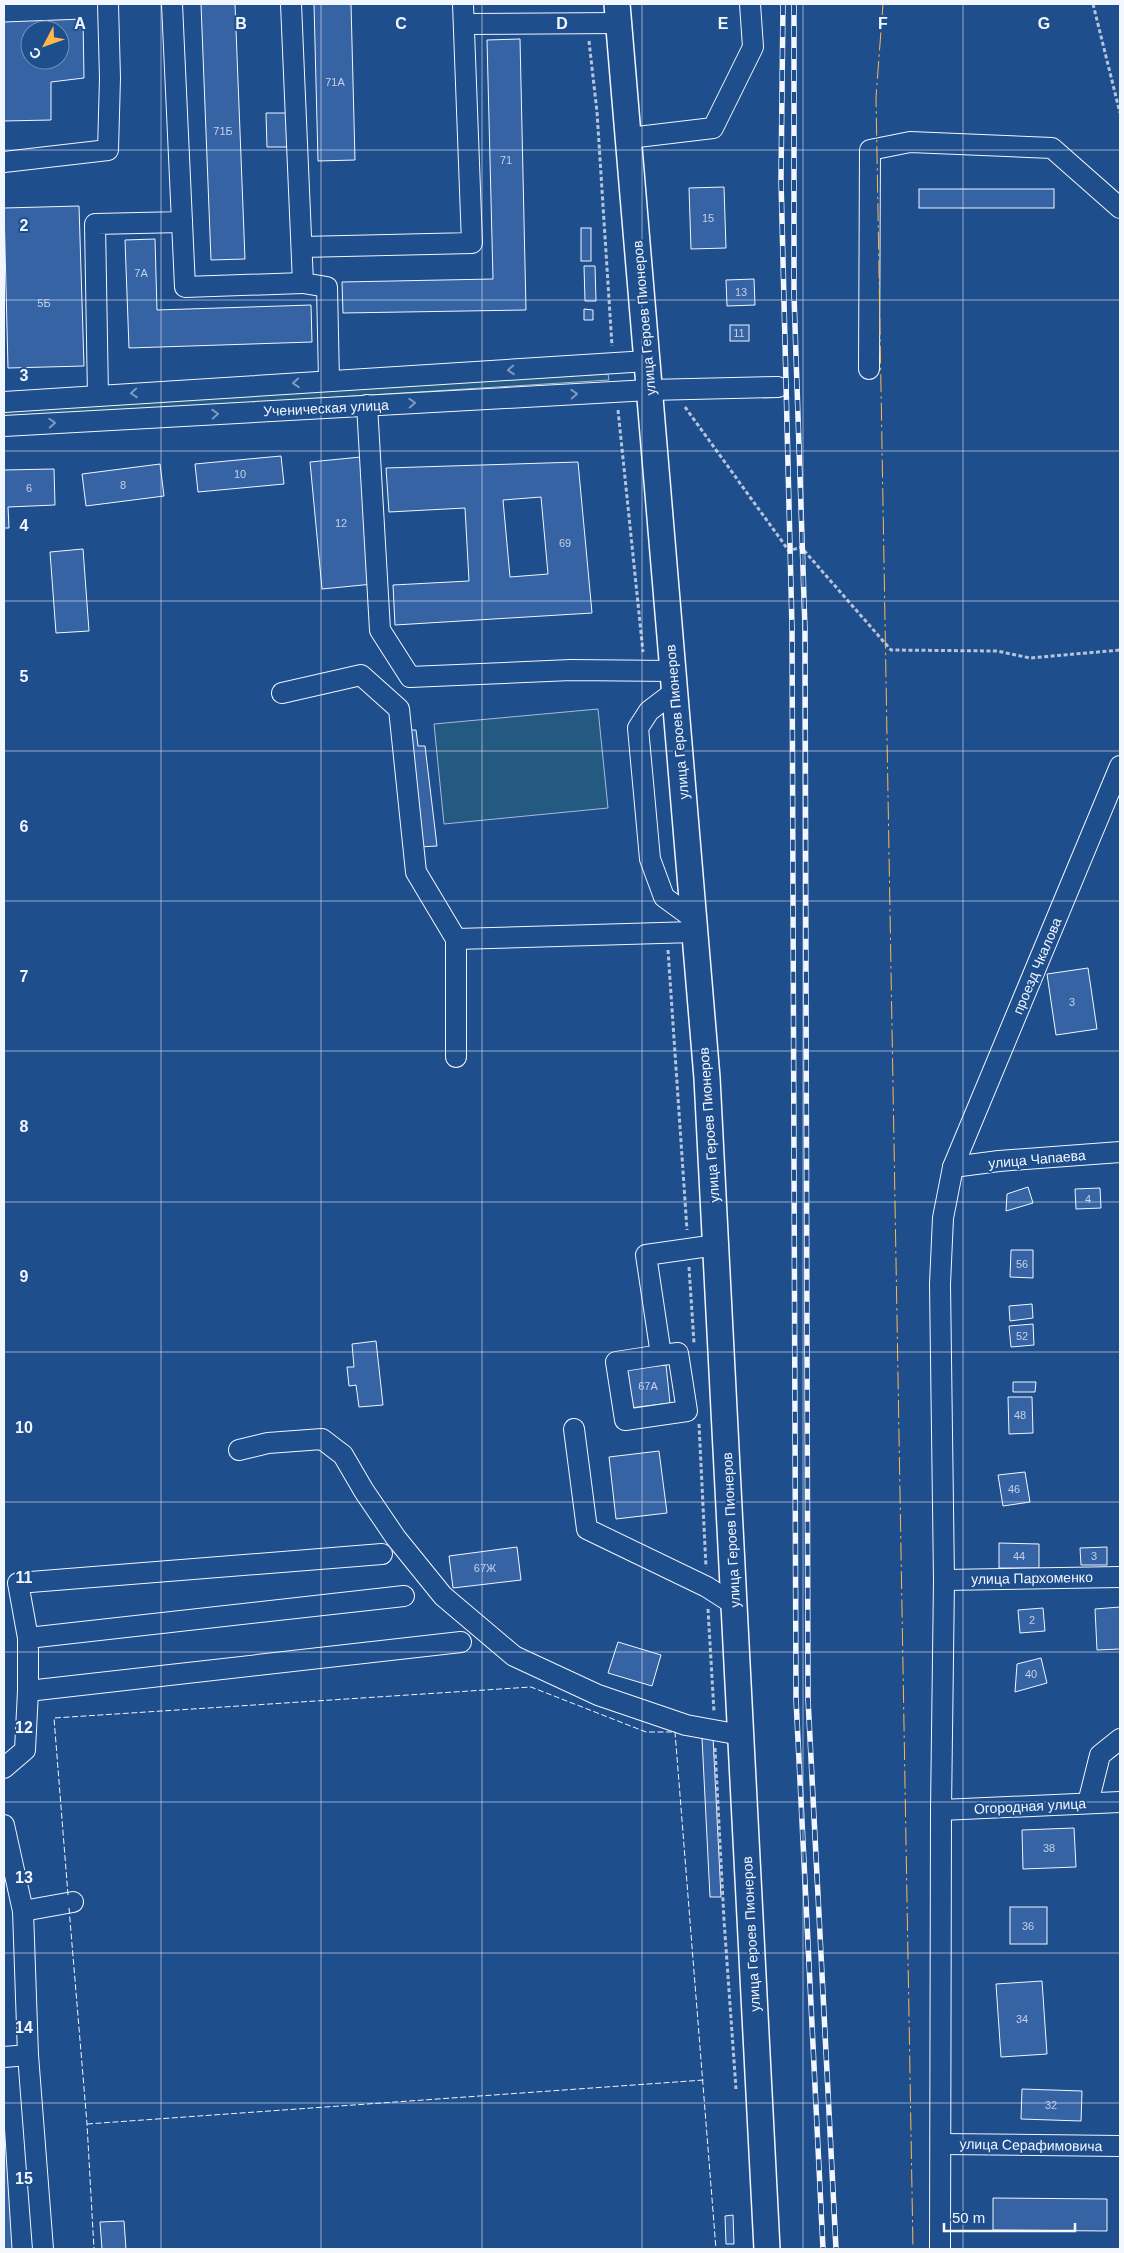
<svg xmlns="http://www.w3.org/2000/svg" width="1124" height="2253" font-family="Helvetica,sans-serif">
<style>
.green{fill:#245a82;stroke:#a8bbd7}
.building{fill:#3563a3;stroke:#f2f6ff;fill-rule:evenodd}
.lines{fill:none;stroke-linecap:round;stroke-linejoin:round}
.minor-casing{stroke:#f2f6ff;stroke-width:22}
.major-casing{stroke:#f2f6ff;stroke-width:28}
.path{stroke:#b3c4dc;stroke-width:3;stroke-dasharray:4 2.5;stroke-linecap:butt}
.minor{stroke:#1f4e8c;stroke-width:20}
.major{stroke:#1f4e8c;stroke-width:25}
.rail-casing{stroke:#f2f6ff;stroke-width:5.5}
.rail{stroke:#1f4e8c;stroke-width:4;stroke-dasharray:11;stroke-linecap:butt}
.fence{stroke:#f2f6ff;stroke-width:1;stroke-dasharray:6 2.5;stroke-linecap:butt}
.power{stroke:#ffb74d;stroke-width:1;stroke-dasharray:18 4 2.5 4;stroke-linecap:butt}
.oneway{stroke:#7e9ac0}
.grid{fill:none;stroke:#f2f6ff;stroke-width:1;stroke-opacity:0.55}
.labels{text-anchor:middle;stroke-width:4;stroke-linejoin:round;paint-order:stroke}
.number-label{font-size:11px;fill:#c3d1e8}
.street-label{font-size:14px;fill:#f2f6ff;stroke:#1f4e8c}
.grid-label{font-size:16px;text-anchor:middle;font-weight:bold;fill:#f2f6ff;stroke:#1f4e8c;stroke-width:4;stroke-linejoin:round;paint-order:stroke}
</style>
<rect width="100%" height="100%" fill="#1f4e8c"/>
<g class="green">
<path d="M608,374L609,380L4,418V403Z"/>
<path d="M598,709L608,808L444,824L434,724Z"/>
</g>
<g class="building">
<path d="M201,4H235L245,259L211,260Z"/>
<path d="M314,4H351L355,160L318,161Z"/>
<path d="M83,19L84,78L51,82V120L4,121V22ZM30,30H60V60H30Z"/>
<path d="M520,39L526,310L343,313L342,282L493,279L487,40Z"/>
<path d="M266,113H288L289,147H267Z"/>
<path d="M724,187L726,248L691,249L689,188Z"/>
<rect x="919" y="189" width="135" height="19"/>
<path d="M79,206L84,366L8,368L4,208Z"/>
<rect x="581" y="228" width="10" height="33"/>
<path d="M155,239L157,310L311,305L312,342L129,348L125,240Z"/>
<path d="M584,266H595L596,301H585Z"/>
<path d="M754,279L755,305L727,306L726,280Z"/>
<path d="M584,309L593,310V320H584Z"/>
<rect x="730" y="325" width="19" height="16"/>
<path d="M281,456L284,484L198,492L195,464Z"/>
<path d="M361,457L373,584L322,589L310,462Z"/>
<path d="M578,462L592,613L395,625L393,585L469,581L465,508L389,512L386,468ZM541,497L548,574L510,577L503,500Z"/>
<path d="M160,464L164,496L86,506L82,474Z"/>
<path d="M54,469L55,505L8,507L9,528H4V470Z"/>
<path d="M83,549L89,631L56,633L50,552Z"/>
<path d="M404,730H416L418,746H425L437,846L419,847Z"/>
<path d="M1088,968L1097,1029L1056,1035L1047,974Z"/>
<path d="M1028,1187L1033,1203L1006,1211L1007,1194Z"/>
<path d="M1100,1188L1101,1208L1076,1209L1075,1189Z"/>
<path d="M1011,1250H1033V1278L1010,1277Z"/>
<path d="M1032,1304L1033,1318L1010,1321L1009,1306Z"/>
<path d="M1033,1324L1034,1345L1011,1347L1009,1326Z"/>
<path d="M376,1341L383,1405L359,1407L356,1385L349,1386L347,1367H354L352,1344Z"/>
<path d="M666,1365L670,1403L630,1408L627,1369Z"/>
<path d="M1013,1382H1036L1035,1392H1013Z"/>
<path d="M1008,1397H1032L1033,1433L1009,1434Z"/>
<path d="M659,1451L667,1513L616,1519L609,1457Z"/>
<path d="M1025,1472L1030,1502L1003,1506L998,1475Z"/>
<path d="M999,1543L1039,1544V1568H999Z"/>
<path d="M517,1547L521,1580L453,1588L449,1556Z"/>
<path d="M1107,1547V1565H1081L1080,1548Z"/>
<path d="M1120,1607V1649L1097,1650L1095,1609Z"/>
<path d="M1043,1608L1045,1631L1020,1633L1018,1610Z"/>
<path d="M618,1642L661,1655L652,1686L608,1673Z"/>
<path d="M1041,1658L1047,1683L1015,1692L1017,1664Z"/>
<path d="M713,1737L721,1897H710L702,1738Z"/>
<path d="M1074,1828L1076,1867L1023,1869L1022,1830Z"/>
<rect x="1010" y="1907" width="37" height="37"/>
<path d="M1042,1981L1047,2054L1001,2057L996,1984Z"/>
<path d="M1022,2089L1082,2091L1081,2121L1021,2119Z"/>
<path d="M4,2121L12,2249H4Z"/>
<path d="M993,2198L1107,2199V2231L993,2230Z"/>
<path d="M733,2215L734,2244H726L725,2216Z"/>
<path d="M124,2221L126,2249H102L100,2222Z"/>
</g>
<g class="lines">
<g class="minor-casing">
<g id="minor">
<path d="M291,4L303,283L327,287L329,381"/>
<path d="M464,24L618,23"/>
<path d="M629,138L713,128L753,47L750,4"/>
<path d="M4,162L108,150L110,78L108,4"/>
<path d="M182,222L185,287L303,283"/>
<path d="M302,247L472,243L463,4"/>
<path d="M869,369L870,150L910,142L1052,148L1120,208"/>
<path d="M98,396L95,224L182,222L172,4"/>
<path d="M4,402L647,361"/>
<path d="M367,405L380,630L410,677L571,670L673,671"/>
<path d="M4,426L649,390L778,387"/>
<path d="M674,692L649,711L638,728L650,859L664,897L694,919"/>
<path d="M282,693L361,675L399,709L416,872L456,939L694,932"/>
<path d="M456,1057V939"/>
<path d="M953,1167L999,1161L1120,1152"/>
<path d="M661,1355L616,1362L625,1420L687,1411L678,1353L661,1355L646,1255L716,1245"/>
<path d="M574,1429L587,1529L707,1587L735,1605"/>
<path d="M239,1450L268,1443L322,1439L343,1455L364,1491L396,1538L443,1596L514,1656L598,1695L686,1725L741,1735"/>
<path d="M944,1580L1120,1577"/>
<path d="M28,1638L18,1583L382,1554"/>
<path d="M28,1691L461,1642"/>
<path d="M4,1768L25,1750L28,1691V1638L404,1596"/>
<path d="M1088,1803L1100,1755L1120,1739"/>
<path d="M941,1810L1120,1802"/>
<path d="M4,1825L23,1911L28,2055L43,2249"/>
<path d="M23,1911L73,1902"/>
<path d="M4,2057L28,2055"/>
<path d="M941,2144L1120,2146"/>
<path d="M940,2249L941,1810L944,1580L940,1284L943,1218L953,1167L1120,766"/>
</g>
</g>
<g class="major-casing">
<path id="major" d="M617,4L707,1078L767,2249"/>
</g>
<g class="path">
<path d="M1093,4L1120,113"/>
<path d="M589,41L597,112L612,346"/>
<path d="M685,407L789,551L801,547L891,650L997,651L1030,658L1120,650"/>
<path d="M618,410L643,652"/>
<path d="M668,950L687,1230"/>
<path d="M689,1267L694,1343"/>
<path d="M699,1424L706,1567"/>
<path d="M708,1609L714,1712"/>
<path d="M715,1748L724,1920L736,2089"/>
</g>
<use href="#minor" class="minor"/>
<use href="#major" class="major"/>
<g class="rail-casing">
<g id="rail">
<path d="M783,4L781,179L792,628L796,1699L823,2249"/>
<path d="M794,4V295L805,629L808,1699L836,2249"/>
</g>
</g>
<use href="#rail" class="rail"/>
<g class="fence">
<path d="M68,1895L54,1718L531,1687L646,1732H675L716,2249"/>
<path d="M69,1908L87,2124L94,2249"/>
<path d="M87,2124L704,2080"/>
</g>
<path class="power" d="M883,4L876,97L913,2249"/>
</g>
<defs><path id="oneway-chevron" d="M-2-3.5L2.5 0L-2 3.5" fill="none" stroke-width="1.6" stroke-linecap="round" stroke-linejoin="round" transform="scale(1.25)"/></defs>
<g class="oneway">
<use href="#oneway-chevron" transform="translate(511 370) rotate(176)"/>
<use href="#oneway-chevron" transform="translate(296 383) rotate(176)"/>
<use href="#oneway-chevron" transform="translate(134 393) rotate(176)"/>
<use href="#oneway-chevron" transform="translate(574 394) rotate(-3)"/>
<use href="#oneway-chevron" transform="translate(412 403) rotate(-3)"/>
<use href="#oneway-chevron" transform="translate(215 414) rotate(-3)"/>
<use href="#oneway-chevron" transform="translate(52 423) rotate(-3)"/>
</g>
<path class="grid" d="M161,4V2249M321,4V2249M482,4V2249M642,4V2249M803,4V2249M963,4V2249M4,150H1120M4,300H1120M4,451H1120M4,601H1120M4,751H1120M4,901H1120M4,1051H1120M4,1202H1120M4,1352H1120M4,1502H1120M4,1652H1120M4,1802H1120M4,1953H1120M4,2103H1120"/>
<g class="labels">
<g class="number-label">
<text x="335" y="86">71А</text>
<text x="223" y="135">71Б</text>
<text x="506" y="164">71</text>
<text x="708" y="222">15</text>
<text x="141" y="277">7А</text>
<text x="741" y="296">13</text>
<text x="44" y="307">5Б</text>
<text x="739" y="337">11</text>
<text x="240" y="478">10</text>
<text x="123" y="489">8</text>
<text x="29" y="492">6</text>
<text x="341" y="527">12</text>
<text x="565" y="547">69</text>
<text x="1072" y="1006">3</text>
<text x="1088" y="1203">4</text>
<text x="1022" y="1268">56</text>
<text x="1022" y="1340">52</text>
<text x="648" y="1390">67А</text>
<text x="1020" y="1419">48</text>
<text x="1014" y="1493">46</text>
<text x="1019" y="1560">44</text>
<text x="1094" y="1560">3</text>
<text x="485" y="1572">67Ж</text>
<text x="1032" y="1624">2</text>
<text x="1031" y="1678">40</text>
<text x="1049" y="1852">38</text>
<text x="1028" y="1930">36</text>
<text x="1022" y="2023">34</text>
<text x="1051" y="2109">32</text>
</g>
<g class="street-label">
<text transform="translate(644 318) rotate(-95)" y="5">улица Героев Пионеров</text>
<text transform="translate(326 408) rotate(-3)" y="5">Ученическая улица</text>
<text transform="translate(677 722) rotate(-95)" y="5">улица Героев Пионеров</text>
<text transform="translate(1037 966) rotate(-67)" y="5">проезд Чкалова</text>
<text transform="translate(709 1125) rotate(-94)" y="5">улица Героев Пионеров</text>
<text transform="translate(1037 1159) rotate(-5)" y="5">улица Чапаева</text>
<text transform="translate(731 1530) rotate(-93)" y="5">улица Героев Пионеров</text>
<text transform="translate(1032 1578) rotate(-1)" y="5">улица Пархоменко</text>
<text transform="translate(1030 1806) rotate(-3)" y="5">Огородная улица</text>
<text transform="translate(751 1934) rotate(-93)" y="5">улица Героев Пионеров</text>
<text transform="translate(1031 2145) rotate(1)" y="5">улица Серафимовича</text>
</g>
</g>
<g class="grid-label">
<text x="80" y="29">A</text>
<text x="241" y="29">B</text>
<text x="401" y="29">C</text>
<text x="562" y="29">D</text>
<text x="723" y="29">E</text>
<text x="883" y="29">F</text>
<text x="1044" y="29">G</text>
<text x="24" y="231">2</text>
<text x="24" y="381">3</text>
<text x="24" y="531">4</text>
<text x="24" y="682">5</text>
<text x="24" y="832">6</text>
<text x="24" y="982">7</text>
<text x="24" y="1132">8</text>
<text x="24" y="1282">9</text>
<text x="24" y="1433">10</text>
<text x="24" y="1583">11</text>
<text x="24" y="1733">12</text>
<text x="24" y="1883">13</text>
<text x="24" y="2033">14</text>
<text x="24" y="2184">15</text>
</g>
<rect width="1124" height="2253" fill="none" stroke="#f2f6ff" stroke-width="10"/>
<g transform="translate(45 45) rotate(229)"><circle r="24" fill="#1f4e8c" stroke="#7391ba"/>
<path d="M0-4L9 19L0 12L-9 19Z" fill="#ffb74d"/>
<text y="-8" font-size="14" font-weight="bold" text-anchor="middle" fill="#f2f6ff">С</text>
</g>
<path d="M944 2223v8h131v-8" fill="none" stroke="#f2f6ff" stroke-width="2.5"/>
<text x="952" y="2223" font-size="15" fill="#f2f6ff" stroke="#1f4e8c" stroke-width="4" paint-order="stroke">50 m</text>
</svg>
